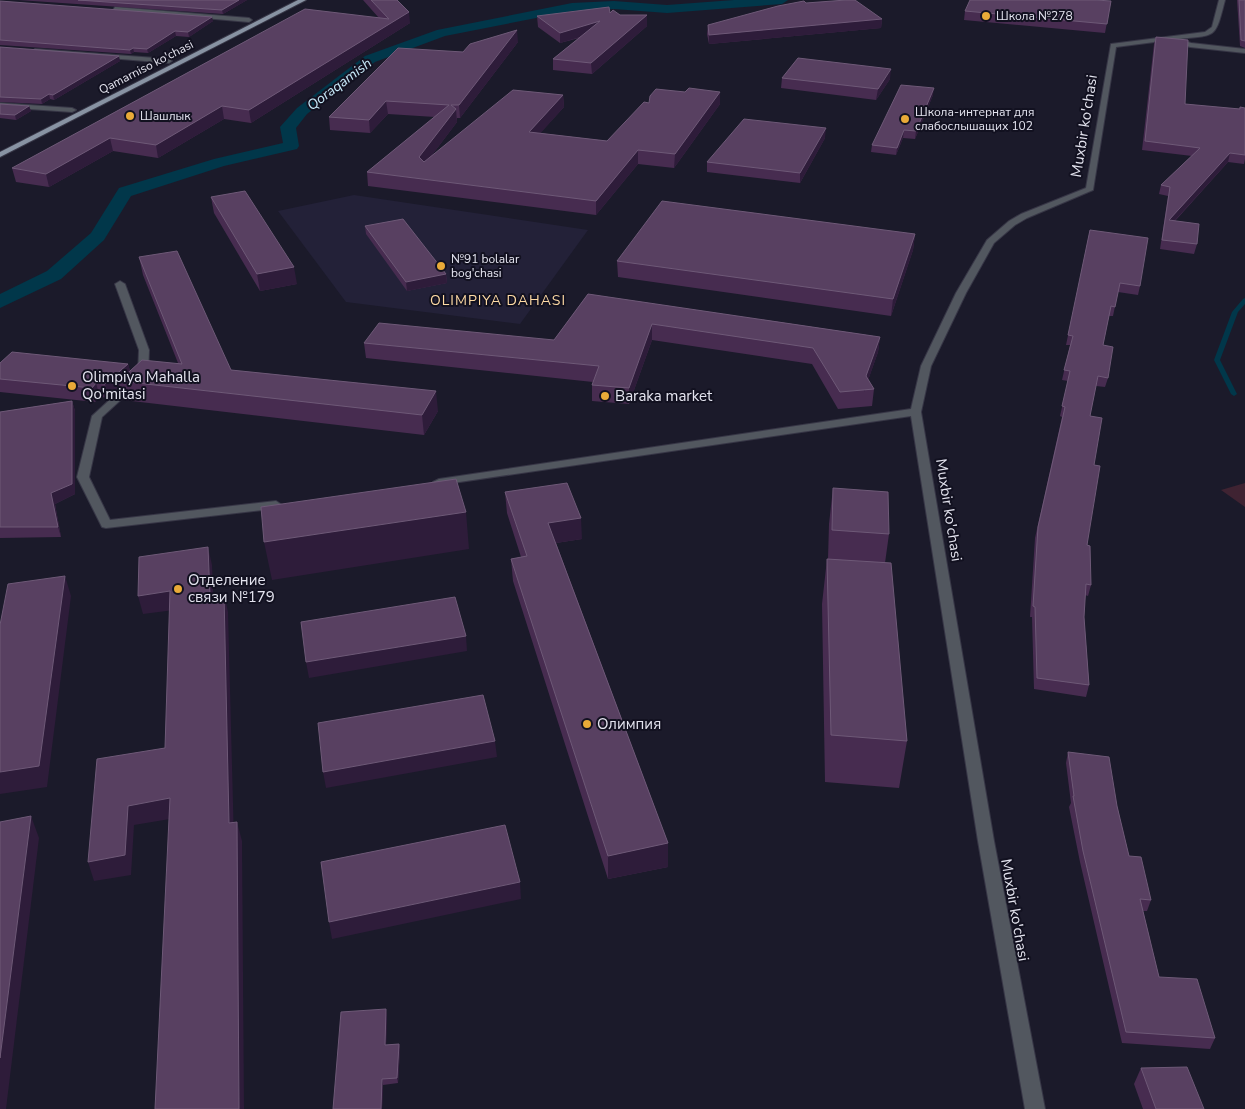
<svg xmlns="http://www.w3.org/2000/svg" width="1245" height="1109" font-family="'Nunito Sans',sans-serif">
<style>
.built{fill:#232138}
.green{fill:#3f2332}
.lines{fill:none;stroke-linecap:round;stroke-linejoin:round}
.stream{fill:#01374a;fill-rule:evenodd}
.canal{fill:#01374a;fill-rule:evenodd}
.minor-casing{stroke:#373646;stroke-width:2}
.major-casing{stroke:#373646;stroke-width:2}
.minor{fill:#52575f;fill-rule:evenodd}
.major{fill:#8893a3;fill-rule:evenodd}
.wall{fill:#472c50}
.shaded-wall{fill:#2e1c3a}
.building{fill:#584061;stroke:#6e5977}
.poi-dot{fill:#e9aa38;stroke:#121120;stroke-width:2}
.labels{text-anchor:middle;stroke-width:4;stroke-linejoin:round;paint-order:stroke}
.far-poi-label{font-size:12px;fill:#e4e4ef;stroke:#121120;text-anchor:start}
.far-street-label{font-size:12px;fill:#e4e4ef;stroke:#121120}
.far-water-label{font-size:14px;font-style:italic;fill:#c7e9f9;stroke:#121120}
.far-neighbourhood-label{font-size:14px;letter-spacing:1px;fill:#ffdba5;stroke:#121120}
.street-label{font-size:15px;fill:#e4e4ef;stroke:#121120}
.poi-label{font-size:15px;fill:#e4e4ef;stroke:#121120;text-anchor:start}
</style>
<rect width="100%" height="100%" fill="#1b1a2a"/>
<path class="built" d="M354,195L588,230L520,324L346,302L278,211Z"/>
<path class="green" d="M1245,483V507L1221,490Z"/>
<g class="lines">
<path class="stream" d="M1245,298V304L1238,312L1220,360L1237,394L1234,396L1231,394L1214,360L1232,312L1243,299Z"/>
<path class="canal" d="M734,0H788L782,4L667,13L614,9L572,11L445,36L375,62L307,114L296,128L299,146L297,149L224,166L131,196L104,240L61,279L0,308V294L47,271L91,233L119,188L214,159L283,143L280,127L297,108L365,56L437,30L572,3L614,1L667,5Z"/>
<g class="minor-casing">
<g id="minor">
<path d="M1219,0H1225C1215,39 1217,35 1178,39L1191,43L1245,49V53L1190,47L1170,40L1116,47L1093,190L1027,218L1015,225L994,243L966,293L931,366L921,412L994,841L1045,1109H1025L978,841L911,416L439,485L433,482L439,479L911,409L921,366L956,293L987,240L1009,221L1021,214L1086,188L1111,44L1205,32L1212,27Z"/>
<path d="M115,7L249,18L252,20L249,22L113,10Z"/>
<path d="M35,49L169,59L172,61L169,63L37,52L34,50Z"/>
<path d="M0,103L72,108L76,110L72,112L0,107Z"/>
<path d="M120,281L125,284L149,350L148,375L102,417L89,477L110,520L276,501L282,505L280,508L106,528L102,527L77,477L92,416L138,374L139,350L115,284Z"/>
</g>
</g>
<g class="major-casing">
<path id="major" d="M298,0H306L0,157V152Z"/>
</g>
<use href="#minor" class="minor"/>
<use href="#major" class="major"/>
</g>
<g class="wall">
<path d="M18,0H247L223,14Z"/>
<path d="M363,0H397L410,23L251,123L224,119L158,158L113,151L49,187L16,182L12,168L379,18Z"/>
<path d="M1237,0H1245V48L1240,46Z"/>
<path d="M0,1L213,21L189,37L176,36L148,53L134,52L131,54L0,45Z"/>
<path d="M1111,1L1105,33L964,20L965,11Z"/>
<path d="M806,3L882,19L881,28L709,44L707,34L708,25Z"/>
<path d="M610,13L620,15H647V26L592,74L553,70V59L579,38L560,43L538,27L537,16Z"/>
<path d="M1156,37L1185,104L1239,109L1240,107L1245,108V159L1244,164L1228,162L1175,221L1197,244L1194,254L1160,249L1168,196L1159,194L1161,185L1192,156L1142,150L1154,44Z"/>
<path d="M518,42L460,118H457V122L432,155L563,95L564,107L540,133L607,141L649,103L685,92H720V104L674,168L638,164L596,215L368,186L367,172L435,117L388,114L370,133L330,130L329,117L463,52Z"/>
<path d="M0,47L120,61L54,100L50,99L42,104L0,102Z"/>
<path d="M782,78L890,79L876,100L781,88Z"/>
<path d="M933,95L915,139L903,138L896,155L871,152L872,145Z"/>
<path d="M0,104L29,106L31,111L16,120L0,118Z"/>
<path d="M825,138L800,183L707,172V162Z"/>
<path d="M211,197L297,284L260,291L214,213Z"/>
<path d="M365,226L446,274L447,283L407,291L366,234Z"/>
<path d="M1090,230L1140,286L1138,295L1118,292L1113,316H1109L1103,345L1108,378L1105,387L1096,386L1090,416L1094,465L1087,545L1091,585L1088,596L1085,595L1084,617L1089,685L1086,697L1034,689L1032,617H1030L1035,538L1062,417L1060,416L1068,381L1062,380L1070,345H1066Z"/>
<path d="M915,234L913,250L891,316L618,277L617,261Z"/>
<path d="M139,257L231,370L438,411L424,435L123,400L120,388L109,398L100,397L95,402L0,392V363L128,364L130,371L178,363L143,275Z"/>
<path d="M588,294L880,337L878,352L868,380L874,389L872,406L838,409L812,364L652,340L629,404L592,401V385L593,382L366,358L364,343L554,340Z"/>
<path d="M72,401L75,411V494L55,504L61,537L0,538V412Z"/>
<path d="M833,488L889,534L885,563L907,741L899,788L825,782L822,604L827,559H828L829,524Z"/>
<path d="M505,492L582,539L556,543L668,843V867L608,879L513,581L511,559L521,557L507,513Z"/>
<path d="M1068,752L1117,806L1129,856L1151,900L1147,911H1143L1159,977L1215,1038L1210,1049L1122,1043L1080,862L1069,807L1071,803L1066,763Z"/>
<path d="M387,1015L386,1045L399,1044L400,1049L398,1083L383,1085L382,1109H333Z"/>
<path d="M1141,1068L1204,1109H1143L1134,1084Z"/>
</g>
<g class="shaded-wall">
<path d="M239,0H247L223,14L222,10Z"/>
<path d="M409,12L410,23L251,123L249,110Z"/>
<path d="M647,15V26L592,74L591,63Z"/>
<path d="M212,17L213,21L189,37L188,32Z"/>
<path d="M882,19L881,28L709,44V35Z"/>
<path d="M600,21V31L560,43V33Z"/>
<path d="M517,30L518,42L460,118L459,105Z"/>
<path d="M175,31L176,36L148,53L147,49Z"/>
<path d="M133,48L134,52L131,54L130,50Z"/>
<path d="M119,56L120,61L54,100L53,95Z"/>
<path d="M891,69L890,79L876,100L878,89Z"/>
<path d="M934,88L933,95L915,139L916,131Z"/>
<path d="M720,92V104L674,168L675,154Z"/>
<path d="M49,94L50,99L42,104L41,99Z"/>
<path d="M563,95L564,107L530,145L529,132Z"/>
<path d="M386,101L388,114L370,133L369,120Z"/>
<path d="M29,106L31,111L16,120L15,115Z"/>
<path d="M222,106L224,119L158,158L156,145Z"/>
<path d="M456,109L457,122L420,171L419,157Z"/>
<path d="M826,128L825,138L800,183V173Z"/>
<path d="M904,130L903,138L896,155L897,148Z"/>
<path d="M110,138L113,151L49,187L46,174Z"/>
<path d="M638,150V164L596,215V201Z"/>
<path d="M1230,153L1228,162L1167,229L1169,220Z"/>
<path d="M915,234L913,250L891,316L893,299Z"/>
<path d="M294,267L297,284L260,291L257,274Z"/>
<path d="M446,274L447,283L407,291L406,282Z"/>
<path d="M652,324V340L629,404V388Z"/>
<path d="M880,337L878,352L864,392L866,376Z"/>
<path d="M128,364L132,377L119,381L120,388L109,398L105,384Z"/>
<path d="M96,383L100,397L95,402L92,388Z"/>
<path d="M436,391L438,411L424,435L422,415Z"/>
<path d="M72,401L75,411V494L55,504L61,537L58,527L51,493Z"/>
<path d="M466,512L469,549L272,580L264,542Z"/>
<path d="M581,518L582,539L549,544L548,523Z"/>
<path d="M208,547L212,565L214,614L210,596Z"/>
<path d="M65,576L71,596L47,787L0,794V772Z"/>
<path d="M170,591L174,610L143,614L138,596Z"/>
<path d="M224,594L228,612L234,842L229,823Z"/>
<path d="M466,636L467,651L309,678L306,662Z"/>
<path d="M495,741L497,757L326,788L323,772Z"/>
<path d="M170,798L176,818L134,825L131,875L94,881L88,862L128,806Z"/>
<path d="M31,816L39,838L6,1109H0V1058Z"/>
<path d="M237,822L242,841L244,1109H239Z"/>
<path d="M668,843V867L608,879V856Z"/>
<path d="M520,882L521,899L332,939L329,922Z"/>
<path d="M386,1009L387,1015L386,1050L385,1045Z"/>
<path d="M399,1044L400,1049L398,1083L397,1078Z"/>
<path d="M382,1079L383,1085L382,1109H381Z"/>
</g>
<g class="building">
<path d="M78,0H239L222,10Z"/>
<path d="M371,0H397L409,12L249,110L222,106L156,145L110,138L46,174L12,168L305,9L389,19Z"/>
<path d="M846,0H855L882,19L709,35L708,25L778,6L804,1L806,3Z"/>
<path d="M970,0H1096L1111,1L1107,24L965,11Z"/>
<path d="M1239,0H1245V41L1241,40Z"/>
<path d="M0,1L212,17L188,32L175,31L147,49L133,48L130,50L0,40Z"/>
<path d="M609,7L610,13L613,10L620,15H647L591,63L553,59L600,21L560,33L537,16Z"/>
<path d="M517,30L459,105H451L456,109L419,157L424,162L513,90L563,95L529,132L607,141L644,102L649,103L650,96L656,89L685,92L689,88L720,92L675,154L638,150L596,201L367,172L449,105L386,101L369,120L329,117L398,48L463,52L470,44Z"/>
<path d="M1156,37L1188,40L1185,104L1240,109V107L1245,108V155L1230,153L1169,220L1199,224L1197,244L1162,240L1170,187L1161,185L1200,148L1145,141Z"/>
<path d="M0,47L119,56L53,95L49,94L41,99L0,97Z"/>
<path d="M798,58L891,69L878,89L782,78Z"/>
<path d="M901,85L934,88L916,131L904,130L897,148L872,145Z"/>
<path d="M0,104L29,106L15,115L0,114Z"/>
<path d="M744,119L826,128L800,173L707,162Z"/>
<path d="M245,191L294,267L257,274L211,197Z"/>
<path d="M662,201L915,234L893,299L617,261Z"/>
<path d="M403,219L446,274L406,282L365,226Z"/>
<path d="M1090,230L1148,238L1140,286L1120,283L1115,307L1111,306L1103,345L1113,347L1108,378L1098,376L1090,416L1102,418L1094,465L1100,466L1087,545L1090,546L1091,585L1086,584L1084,617L1089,685L1037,678L1035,607L1033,606L1038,527L1065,407L1062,406L1070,371L1064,370L1073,336L1068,335Z"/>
<path d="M177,251L231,370L436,391L422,415L119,381L142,360L182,364L139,257Z"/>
<path d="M588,294L880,337L866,376L874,389L840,392L813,348L652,324L629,388L592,385L599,366L364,343L379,323L554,340Z"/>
<path d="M12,352L128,364L105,384L96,383L92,388L0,379V363Z"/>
<path d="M72,401V484L51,493L58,527H0V412Z"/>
<path d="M456,479L466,512L264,542L261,507Z"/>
<path d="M567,483L581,518L548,523L668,843L608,856L511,559L527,556L505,492Z"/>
<path d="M833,488L888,492L889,534L832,530Z"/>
<path d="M208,547L210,596L224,594L229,823L237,822L239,1109H155L170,798L128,806L125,855L88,862L97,759L165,748L170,591L138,596L139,557Z"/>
<path d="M827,559L891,563L907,741L831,735Z"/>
<path d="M65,576L39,766L0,772V625L8,584Z"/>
<path d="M455,597L466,636L306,662L301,622Z"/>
<path d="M483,695L495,741L323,772L318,723Z"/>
<path d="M1068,752L1109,757L1117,806L1129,856L1141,857L1151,900L1140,899L1159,977L1197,979L1215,1038L1126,1032L1083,851L1073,796H1074Z"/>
<path d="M31,816L0,1058V822Z"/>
<path d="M505,825L520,882L329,922L321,862Z"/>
<path d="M386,1009L385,1045L399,1044L397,1078L382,1079L381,1109H333L341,1012Z"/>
<path d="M1187,1067L1204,1109H1156L1141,1068Z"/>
</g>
<g class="poi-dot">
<circle cx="986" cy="16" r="5"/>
<circle cx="130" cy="116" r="5"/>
<circle cx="905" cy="119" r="5"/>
<circle cx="441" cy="266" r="5"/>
<circle cx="72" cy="386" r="5"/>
<circle cx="605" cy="396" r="5"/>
<circle cx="178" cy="589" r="5"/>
<circle cx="587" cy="724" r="5"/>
</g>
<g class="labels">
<g class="far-poi-label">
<text x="996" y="20">Школа №278</text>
<text x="915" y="116">Школа-интернат для<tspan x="915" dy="14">слабослышащих 102</tspan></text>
<text x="140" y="120">Шашлык</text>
<text x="451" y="263">№91 bolalar<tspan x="451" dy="14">bog'chasi</tspan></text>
</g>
<g class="far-street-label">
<text transform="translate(146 67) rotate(-27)" y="4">Qamarniso ko'chasi</text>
</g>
<g class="far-water-label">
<text transform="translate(339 84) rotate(-37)" y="5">Qoraqamish</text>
</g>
<g class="far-neighbourhood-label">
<text x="498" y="305">OLIMPIYA DAHASI</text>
</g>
<g class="street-label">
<text transform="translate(1084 126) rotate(-81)" y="5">Muxbir ko'chasi</text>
<text transform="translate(949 510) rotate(81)" y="5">Muxbir ko'chasi</text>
<text transform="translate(1015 910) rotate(80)" y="5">Muxbir ko'chasi</text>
</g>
<g class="poi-label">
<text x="82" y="382">Olimpiya Mahalla<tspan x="82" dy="17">Qo'mitasi</tspan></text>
<text x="615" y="401">Baraka market</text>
<text x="188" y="585">Отделение<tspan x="188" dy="17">связи №179</tspan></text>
<text x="597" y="729">Олимпия</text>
</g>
</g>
</svg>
